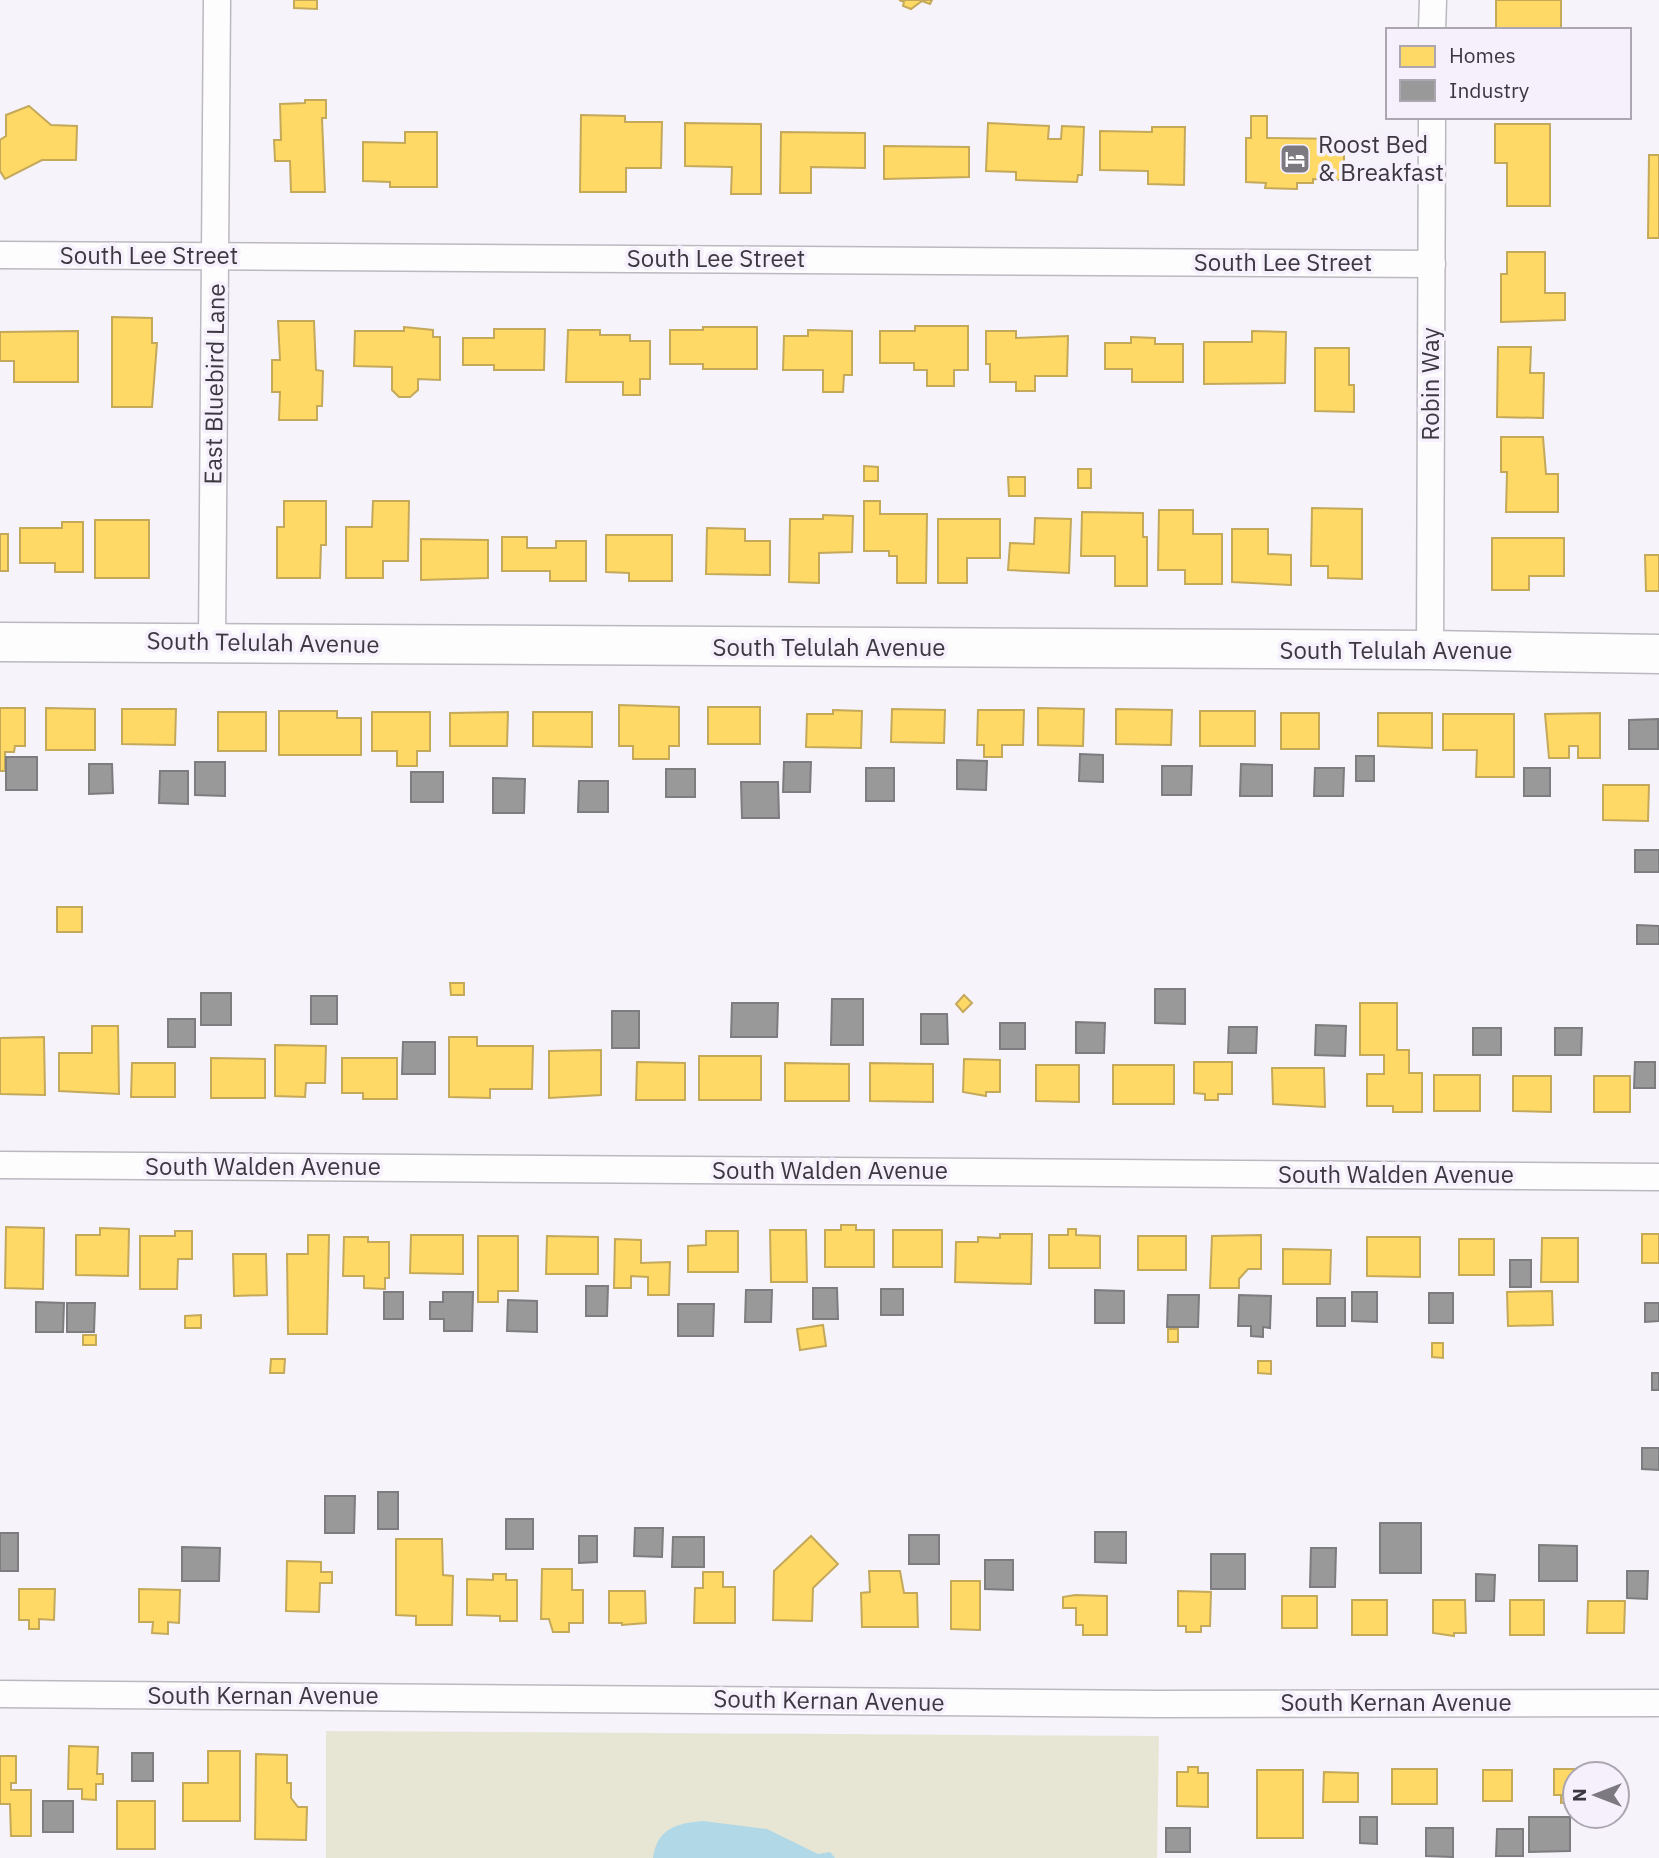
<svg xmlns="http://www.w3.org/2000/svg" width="1659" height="1858" font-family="'IBM Plex Sans',sans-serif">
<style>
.green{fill:#e7e6d5}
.water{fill:#b0d8e6}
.homes{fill:#ffd966;stroke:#c4a95b;stroke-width:2}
.industry{fill:#999;stroke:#7d7c7e;stroke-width:2}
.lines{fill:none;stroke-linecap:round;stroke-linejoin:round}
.street-casing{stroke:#bcb8c0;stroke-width:29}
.secondary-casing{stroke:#bcb8c0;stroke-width:41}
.street{stroke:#fefdfe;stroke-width:26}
.secondary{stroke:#fefdfe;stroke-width:38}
.labels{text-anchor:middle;stroke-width:7;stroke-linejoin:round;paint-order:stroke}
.poi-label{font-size:24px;fill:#3c3840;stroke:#f6f0fd;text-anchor:start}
.street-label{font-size:24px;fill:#3c3840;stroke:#f6f0fd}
</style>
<rect width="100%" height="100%" fill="#f6f3fa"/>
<path class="green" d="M326,1731L1159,1736L1157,1858H326Z"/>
<path class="water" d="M703,1821L767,1829L818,1854L830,1852L835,1858H653C657,1829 676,1823 703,1821Z"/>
<g class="homes">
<path d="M294,0H317V9L294,8Z"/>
<path d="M899,0H932L930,4L922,1L911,9L903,6L904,2Z"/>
<rect x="1496" y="0" width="65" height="30"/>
<path d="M305,100H326V118H322L325,192H291L290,161H275L274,140H281L280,104L305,103Z"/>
<path d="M29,106L51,125L77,126L76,160H42L5,179L0,171V140L6,136V115Z"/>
<path d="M581,115L625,116V122H662L661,168H626V192H580Z"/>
<path d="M1251,116H1267V138L1344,139V180L1313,179V183H1297V189L1265,188L1266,183L1246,182V138H1251Z"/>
<path d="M685,123L761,124V194H731L732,167L685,166Z"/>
<path d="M988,123L1049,126L1048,139H1061L1062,126L1084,127L1082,175H1078L1077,182L1016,180V172L986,171Z"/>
<path d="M1495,124H1550V206H1507V163H1495Z"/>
<path d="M1152,127H1185L1184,185L1148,184V171L1100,170V131L1152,132Z"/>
<path d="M405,132H437V187H390V182L363,181V142L405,143Z"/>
<path d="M781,132L865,133V168L811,167V193H780Z"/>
<path d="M884,146L969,147V177L884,179Z"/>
<path d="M1649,155H1659V238H1648Z"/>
<path d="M1507,252H1545V293H1565V320L1501,322V274H1507Z"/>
<path d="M112,317L152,318V343H157L152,407H112Z"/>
<path d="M278,321H314L316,370L323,371L322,406H317V420H279L280,392H272V360H280Z"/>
<path d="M915,326H968V370H954V386H927V370H914V363H880V331H915Z"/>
<path d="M404,327L433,330V337H440V380L418,379V390L410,397H399L392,390V367L354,366L355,331H404Z"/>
<path d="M703,327H757V369H703V364H670V330H703Z"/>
<path d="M494,329H545L544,370H494V365H463V338H494Z"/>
<path d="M568,330H600V335H630V341H650V379H640V395H623V382H566Z"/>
<path d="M808,330L852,331V375H844L843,392H823V370H783L784,336H808Z"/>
<path d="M78,331V382H14V361H0V332Z"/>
<path d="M986,331H1016V338L1068,336L1067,376H1035V391H1016V382H990V364H986Z"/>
<path d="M1252,331L1286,332L1285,383L1204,384V342H1252Z"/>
<path d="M1131,337L1155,338V344H1183V382H1132V369H1105V343H1131Z"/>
<path d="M1498,347H1531L1530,373H1544L1543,418L1497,417Z"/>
<path d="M1315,348H1349V385H1354V412L1315,411Z"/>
<path d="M1501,437H1543L1546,474H1558V512H1506L1507,472H1501Z"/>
<path d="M864,466L878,467V481H864Z"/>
<rect x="1078" y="469" width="13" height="19"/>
<path d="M1008,477H1025V496H1009Z"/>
<path d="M284,501H326V545H321L320,578H277V527H284Z"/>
<path d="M373,501H409L408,561H383V578H346V527H372Z"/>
<path d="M864,501H880V514H927L926,583H897V556H889V551H864Z"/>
<path d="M1312,508L1362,509V579L1328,578V566H1311Z"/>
<path d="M1159,510H1193V534H1222V584H1185V570H1158Z"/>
<path d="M1082,512L1143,513V537H1147V586H1115V556H1081Z"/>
<path d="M823,515L853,516L852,552L819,553V583L789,582L790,519H823Z"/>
<path d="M1035,518L1071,519L1069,573L1008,570L1010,543L1034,544Z"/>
<path d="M938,519H1000V558H967V583H938Z"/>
<rect x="95" y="520" width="54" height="58"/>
<path d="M62,522H83V572H55V563H20V528H62Z"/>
<path d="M707,528L745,529V541H770V575L706,574Z"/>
<path d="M1232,529H1268V554L1291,555V585L1232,582Z"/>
<rect x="0" y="534" width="8" height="37"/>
<path d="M606,535H672V581H629V573L606,572Z"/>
<path d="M502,537H527V548H556V541H586V581H550V571H502Z"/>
<path d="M1492,538H1564V576H1529V590H1492Z"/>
<path d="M421,539L488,540V578L421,580Z"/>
<path d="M1645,555H1659V591H1646Z"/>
<path d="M619,705L679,707V746H669V759H633V746H619Z"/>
<rect x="708" y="707" width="52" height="37"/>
<path d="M0,708H25V746H15L14,752H5V771H0Z"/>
<path d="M46,708L95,709V750H46Z"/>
<path d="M1038,708L1084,709L1083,746L1038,745Z"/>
<path d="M122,709H176L175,745L122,744Z"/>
<path d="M892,709L945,710L944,743L891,742Z"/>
<path d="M1116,709L1172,710L1171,745L1116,744Z"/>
<path d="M833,710L862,711L861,748L806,747L807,714H833Z"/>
<path d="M978,710H1024L1023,745H1002V757H984V745H977Z"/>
<path d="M279,711H337V718H361V755H279Z"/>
<rect x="1200" y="711" width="55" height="35"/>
<rect x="218" y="712" width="48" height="39"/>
<path d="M372,712H430V751H417V766H397V751H372Z"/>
<path d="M508,712L507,746H450V713Z"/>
<path d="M533,712H592V747L533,746Z"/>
<rect x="1281" y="713" width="38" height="36"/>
<path d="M1378,713H1432V748L1378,746Z"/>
<path d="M1600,713V758H1578V746H1569V758H1549L1545,714Z"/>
<path d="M1443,714H1514V777H1476L1477,750H1443Z"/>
<path d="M1603,785H1649L1648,821L1603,820Z"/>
<rect x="57" y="907" width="25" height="25"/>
<path d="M450,983H464V995H451Z"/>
<path d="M964,995L972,1003L963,1012L956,1004Z"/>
<path d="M1360,1003H1397V1050H1409V1073H1422V1112H1393V1106H1367V1074H1384V1055H1360Z"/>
<path d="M92,1026H118L119,1094L59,1091V1053H92Z"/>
<path d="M44,1037L45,1095L0,1094V1038Z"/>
<path d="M449,1037H477V1046H533L532,1089H490V1098L449,1097Z"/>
<path d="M275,1045L326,1046L325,1083H306L305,1097L275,1096Z"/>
<path d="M601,1050V1095L549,1098V1051Z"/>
<rect x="699" y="1056" width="62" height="44"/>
<path d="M211,1058L265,1059V1098H211Z"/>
<path d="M342,1058H397V1099H363V1093H342Z"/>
<path d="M964,1059L1000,1060V1092H986V1096L963,1092Z"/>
<path d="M637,1062L685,1063V1100H636Z"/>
<path d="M1194,1062H1232V1094H1218V1100H1205V1094L1194,1093Z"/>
<path d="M132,1063H175V1097H131Z"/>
<path d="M785,1063L849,1064V1101H785Z"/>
<path d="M870,1063L933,1064V1102L870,1101Z"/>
<path d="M1036,1065H1079V1102L1036,1101Z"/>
<rect x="1113" y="1065" width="61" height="39"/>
<path d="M1272,1068H1324L1325,1107L1273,1104Z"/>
<rect x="1434" y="1075" width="46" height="36"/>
<path d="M1513,1076H1551V1112L1513,1111Z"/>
<rect x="1594" y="1076" width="36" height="36"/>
<path d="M841,1225H856V1230H874V1267H825V1230H841Z"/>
<path d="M6,1227L44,1228L43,1289L5,1288Z"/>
<path d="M100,1228L129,1229L128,1276L76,1275V1235H100Z"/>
<path d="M1068,1229H1076V1235L1100,1236V1268H1049V1235H1068Z"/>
<path d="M770,1230H806L807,1282H771Z"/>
<rect x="893" y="1230" width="49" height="37"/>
<path d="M175,1231H192V1259H178L177,1289H140V1236H175Z"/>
<path d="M706,1231H738V1272H688V1246L706,1245Z"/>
<path d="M1000,1234H1032L1031,1284L955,1282L956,1242H978V1237L1000,1238Z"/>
<rect x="1642" y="1234" width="17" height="29"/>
<path d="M308,1235H329L327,1334H288L287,1254H308Z"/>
<path d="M411,1235H463V1274L410,1273Z"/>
<path d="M1261,1235V1269H1248L1239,1279V1288H1210L1212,1236Z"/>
<path d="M478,1236H518V1291H498V1302H478Z"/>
<path d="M547,1236L598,1237V1274H546Z"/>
<rect x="1138" y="1236" width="48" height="34"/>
<path d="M344,1237H368V1242H389V1278H385V1289L364,1288V1276H343Z"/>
<path d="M1367,1237H1420V1277L1367,1276Z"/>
<path d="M1542,1238H1578V1282H1541Z"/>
<path d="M615,1239L641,1240V1263L670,1262L669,1295H648V1277L631,1276V1288H614Z"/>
<rect x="1459" y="1239" width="35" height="36"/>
<path d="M1283,1249L1331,1250L1330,1284H1283Z"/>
<path d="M233,1254H266L267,1295L234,1296Z"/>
<path d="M1552,1291L1553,1325L1508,1326L1507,1292Z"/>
<path d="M201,1315V1328H185V1316Z"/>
<path d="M823,1325L826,1346L800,1350L797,1329Z"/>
<rect x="1168" y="1329" width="10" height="13"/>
<rect x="83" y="1335" width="13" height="10"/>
<path d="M1432,1343H1443V1358L1432,1357Z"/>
<path d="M271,1359H285L284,1373H270Z"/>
<path d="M1258,1361H1271V1374L1258,1373Z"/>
<path d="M811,1536L838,1564L813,1588L812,1621L773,1620L774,1571Z"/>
<path d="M396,1539H442L443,1575L453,1576L452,1625H416V1616L396,1615Z"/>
<path d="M287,1561L321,1562V1572H332V1583H320L319,1612L286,1611Z"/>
<path d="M542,1569H572V1590H583V1623H569V1632H553L549,1619H541Z"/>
<path d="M869,1571H900L904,1593H917L918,1627H862L861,1593L870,1592Z"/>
<path d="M703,1572H723V1587H735V1623H694L695,1588H703Z"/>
<path d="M493,1574H506V1580H517V1621H500V1616L467,1615V1579L493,1580Z"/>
<path d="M951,1581H980V1630L951,1629Z"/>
<path d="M19,1589H55L54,1620L39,1619V1629H29V1620H19Z"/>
<path d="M139,1589L180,1590L179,1623L168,1622V1634L152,1633L153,1622H139Z"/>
<path d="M609,1591H645L646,1623L622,1625V1623H609Z"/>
<path d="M1178,1591L1211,1592L1210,1626H1201V1632H1186V1626H1178Z"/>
<path d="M1075,1595L1107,1596V1635H1083V1625H1076V1608H1063V1597Z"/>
<rect x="1282" y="1596" width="35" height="32"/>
<rect x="1352" y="1600" width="35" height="35"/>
<path d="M1433,1600H1465L1466,1633H1454V1636L1433,1633Z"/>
<rect x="1510" y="1600" width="34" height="35"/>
<path d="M1588,1601H1625L1624,1633H1587Z"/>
<path d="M69,1746L98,1747L97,1774H103V1784H96V1800L82,1799V1789H68Z"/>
<path d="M208,1751H240V1821H183V1783H208Z"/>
<path d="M256,1754L287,1755V1783H291V1798L298,1807H307L306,1840L255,1839Z"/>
<path d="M0,1756H16V1783H11V1790H31V1836H11L10,1804H0Z"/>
<path d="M1188,1767H1198V1773H1208V1807L1177,1806V1772H1188Z"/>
<rect x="1392" y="1769" width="45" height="35"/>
<path d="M1554,1769H1602V1774H1575L1573,1802L1561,1803V1795H1554Z"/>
<rect x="1257" y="1770" width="46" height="68"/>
<rect x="1483" y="1770" width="29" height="31"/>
<path d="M1324,1772L1358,1773V1802H1323Z"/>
<rect x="117" y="1801" width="38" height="48"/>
</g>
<g class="industry">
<path d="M1658,719V749H1629V720Z"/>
<path d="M1080,754L1103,755V782L1079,781Z"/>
<rect x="1356" y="756" width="18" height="25"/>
<rect x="6" y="757" width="31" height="33"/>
<path d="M957,760L987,761L986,790L957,789Z"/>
<path d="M195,762H225V796L195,795Z"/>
<path d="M784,762H811L810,792H783Z"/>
<path d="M89,764H112L113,793L89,794Z"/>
<path d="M1241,764L1272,765V796H1240Z"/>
<path d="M1162,766H1192L1191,795H1162Z"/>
<rect x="866" y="768" width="28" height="33"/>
<path d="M1315,768H1344L1343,796H1314Z"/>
<rect x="1524" y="768" width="26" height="28"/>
<rect x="666" y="769" width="29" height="28"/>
<path d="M160,771H188V804L159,803Z"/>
<rect x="411" y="772" width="32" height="30"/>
<path d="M493,778L525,779L524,813H493Z"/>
<path d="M579,781H608V812H578Z"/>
<path d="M741,782H778L779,818H742Z"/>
<rect x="1635" y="850" width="24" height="22"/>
<path d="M1637,925L1659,926V944H1637Z"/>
<path d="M1155,989H1185V1024L1155,1023Z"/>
<rect x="201" y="993" width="30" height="32"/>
<rect x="311" y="996" width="26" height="28"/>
<path d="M832,999H863V1045H831Z"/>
<path d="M732,1003H778L777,1037H731Z"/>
<rect x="612" y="1011" width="27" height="37"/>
<path d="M921,1014H947L948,1044H921Z"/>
<rect x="168" y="1019" width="27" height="28"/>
<path d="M1076,1022L1105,1023L1104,1053H1076Z"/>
<rect x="1000" y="1023" width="25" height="26"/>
<path d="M1316,1025L1346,1026L1345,1056L1315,1055Z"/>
<path d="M1229,1027H1257L1256,1053H1228Z"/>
<rect x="1473" y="1028" width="28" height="27"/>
<path d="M1555,1028H1582L1581,1055H1555Z"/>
<path d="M403,1042H435V1074H402Z"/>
<path d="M1635,1062H1655V1088H1634Z"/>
<rect x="1510" y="1260" width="21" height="27"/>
<path d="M586,1286H608L607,1316H586Z"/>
<path d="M813,1288H837L838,1319H813Z"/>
<rect x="881" y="1289" width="22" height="26"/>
<path d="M746,1290H772L771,1322H745Z"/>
<path d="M1095,1290L1124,1291V1323H1095Z"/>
<rect x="384" y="1292" width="19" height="27"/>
<path d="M443,1292H473L472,1331H444V1319H430V1302H443Z"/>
<path d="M1352,1292H1377V1322L1352,1321Z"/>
<rect x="1429" y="1293" width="24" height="30"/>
<path d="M1168,1295H1199L1198,1327H1167Z"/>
<path d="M1239,1295L1271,1296L1270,1328L1263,1327V1337L1251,1336V1326H1238Z"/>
<rect x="1317" y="1298" width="28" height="28"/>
<path d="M508,1300L537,1301V1332L507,1331Z"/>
<path d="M36,1302L64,1303L63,1332H36Z"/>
<path d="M67,1303H95L94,1332H67Z"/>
<path d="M1645,1303H1659V1321L1645,1322Z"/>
<path d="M678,1304H714L713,1336H678Z"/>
<rect x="1652" y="1373" width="7" height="17"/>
<path d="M1642,1448H1659V1470L1642,1469Z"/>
<rect x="378" y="1492" width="20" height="37"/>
<path d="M325,1496H355L354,1533H325Z"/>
<rect x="506" y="1519" width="27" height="30"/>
<rect x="1380" y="1523" width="41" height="50"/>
<path d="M635,1528H663L662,1557L634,1556Z"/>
<path d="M1095,1532H1126V1563L1095,1562Z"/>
<rect x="0" y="1533" width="18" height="38"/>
<rect x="909" y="1535" width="30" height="29"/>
<path d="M579,1536H597V1562L579,1563Z"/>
<path d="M673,1537H704V1567H672Z"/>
<path d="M1539,1545L1577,1546V1581H1539Z"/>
<path d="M182,1547L220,1548L219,1581H182Z"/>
<path d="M1311,1548H1336L1335,1587H1310Z"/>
<rect x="1211" y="1554" width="34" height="35"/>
<path d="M985,1560H1013V1590L985,1589Z"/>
<path d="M1627,1571H1648L1647,1599L1627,1598Z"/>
<path d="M1476,1574L1495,1575L1494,1601H1476Z"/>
<rect x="132" y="1753" width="21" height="28"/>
<rect x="43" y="1801" width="30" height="31"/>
<path d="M1360,1817H1377V1844L1360,1843Z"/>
<path d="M1529,1817H1570V1851L1529,1852Z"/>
<rect x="1166" y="1828" width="24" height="24"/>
<path d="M1426,1828H1453V1857L1426,1856Z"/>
<path d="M1497,1829H1523V1856H1496Z"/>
</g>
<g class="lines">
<g class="street-casing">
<g id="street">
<path d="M1432,30L1433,0"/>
<path d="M0,255L1432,264"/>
<path d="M212,642L217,0"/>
<path d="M1430,650L1432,117"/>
<path d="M0,1165L1659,1177"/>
<path d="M0,1694L1157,1704L1659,1703"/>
</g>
</g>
<g class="secondary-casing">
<path id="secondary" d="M0,642L1430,650L1659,654"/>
</g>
<use href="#street" class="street"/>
<use href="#secondary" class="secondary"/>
</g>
<defs>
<g id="hotel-square" transform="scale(1.575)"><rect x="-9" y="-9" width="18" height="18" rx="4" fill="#7d7981" stroke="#f6f0fd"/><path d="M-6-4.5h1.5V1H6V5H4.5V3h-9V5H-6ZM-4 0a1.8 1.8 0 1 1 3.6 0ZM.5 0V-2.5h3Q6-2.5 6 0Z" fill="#fff"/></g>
</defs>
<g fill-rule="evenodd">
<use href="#hotel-square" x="1295" y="159"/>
</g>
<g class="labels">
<g class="poi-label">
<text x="1318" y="153">Roost Bed<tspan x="1318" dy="28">&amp; Breakfast</tspan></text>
</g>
<g class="street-label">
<text x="149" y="264">South Lee Street</text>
<text x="716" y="267">South Lee Street</text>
<text x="1283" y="271">South Lee Street</text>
<text transform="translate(215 384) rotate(-89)" y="8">East Bluebird Lane</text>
<text transform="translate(1431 384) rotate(-90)" y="8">Robin Way</text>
<text transform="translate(263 643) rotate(1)" y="8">South Telulah Avenue</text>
<text x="829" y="656">South Telulah Avenue</text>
<text x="1396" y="659">South Telulah Avenue</text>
<text x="263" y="1175">South Walden Avenue</text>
<text x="830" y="1179">South Walden Avenue</text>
<text x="1396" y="1183">South Walden Avenue</text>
<text x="263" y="1704">South Kernan Avenue</text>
<text transform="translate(829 1701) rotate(1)" y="8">South Kernan Avenue</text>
<text x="1396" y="1711">South Kernan Avenue</text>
</g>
</g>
<rect x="1386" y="28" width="245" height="91" fill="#f6f0fd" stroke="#aca6b1" stroke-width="2"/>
<rect x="1400" y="46" width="35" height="21" fill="#ffd966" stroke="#aca6b1" stroke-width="2"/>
<text x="1449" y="63" font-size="21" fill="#3c3840">Homes</text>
<rect x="1400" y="80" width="35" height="21" fill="#999999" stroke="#aca6b1" stroke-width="2"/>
<text x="1449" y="98" font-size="21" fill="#3c3840">Industry</text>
<g transform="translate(1596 1795) rotate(270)"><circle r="33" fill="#f6f0fd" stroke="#aca6b1" stroke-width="2"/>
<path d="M0-5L12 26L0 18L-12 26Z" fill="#7d7981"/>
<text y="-10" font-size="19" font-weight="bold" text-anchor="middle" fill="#3c3840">N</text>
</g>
</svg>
